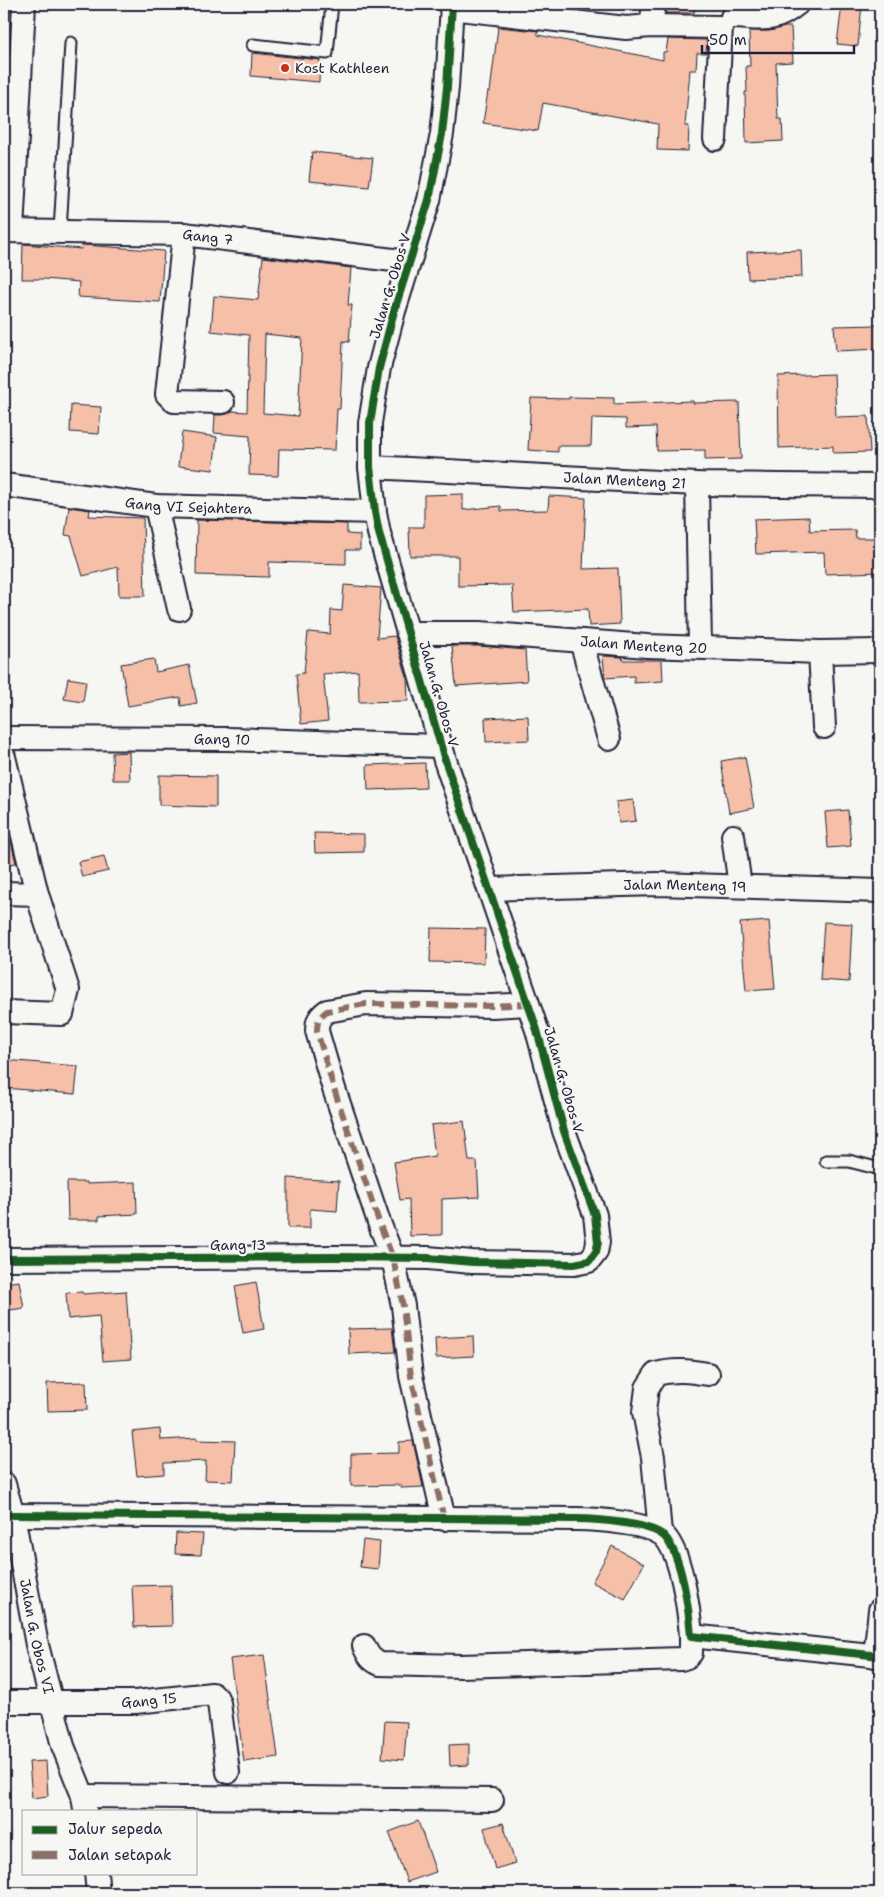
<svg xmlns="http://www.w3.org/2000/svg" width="884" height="1897" font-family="'Shantell Sans',sans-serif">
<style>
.building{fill:#f5c0a7;stroke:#22223b;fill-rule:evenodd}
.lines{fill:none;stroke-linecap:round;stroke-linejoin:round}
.lane-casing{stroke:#22223b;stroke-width:15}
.street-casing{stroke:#22223b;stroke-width:26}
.lane{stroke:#f6f6f2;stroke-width:11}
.street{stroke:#f6f6f2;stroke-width:22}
.quiet{stroke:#8d6e63;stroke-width:6;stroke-dasharray:12 6;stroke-linecap:butt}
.cycleway-casing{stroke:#f6f6f2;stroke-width:11}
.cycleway{stroke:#1b5e20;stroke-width:8}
.poi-dot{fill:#c8321e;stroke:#f6f6f2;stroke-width:2}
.labels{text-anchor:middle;stroke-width:4.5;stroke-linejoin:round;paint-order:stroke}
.poi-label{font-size:14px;fill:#22223b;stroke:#f6f6f2;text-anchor:start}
.street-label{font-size:14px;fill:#22223b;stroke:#f6f6f2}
</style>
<rect width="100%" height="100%" fill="#f6f6f2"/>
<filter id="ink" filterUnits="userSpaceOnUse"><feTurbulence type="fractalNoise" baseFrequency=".02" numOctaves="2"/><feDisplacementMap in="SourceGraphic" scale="10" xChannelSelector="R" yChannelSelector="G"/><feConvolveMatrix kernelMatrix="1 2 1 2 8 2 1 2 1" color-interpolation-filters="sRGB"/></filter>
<g filter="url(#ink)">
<g class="building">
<path d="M667,4H695L694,13H666Z"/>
<path d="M842,4H862L858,46L837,44Z"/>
<path d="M498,27L538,31V35L663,60V52H666L668,39L707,40L706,53H697L696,70H690L685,126H689L688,151L657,150L658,124L543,103L538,131L483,123L488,91L490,92Z"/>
<path d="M785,27H791L793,62L776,63L778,119H782L783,141L746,143L745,92H747L746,66H750L749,31H769Z"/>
<path d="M252,53L320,60L319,82L251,76Z"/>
<path d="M312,152L373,158L369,187L309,181Z"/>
<path d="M23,244L81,249L82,245H84L164,251L160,302L78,297L79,282L44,279H22Z"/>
<path d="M801,250L802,277L748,279L747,252Z"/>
<path d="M263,257L351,268L348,305H352L349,342L343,341L340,409H337L335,450L279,449L278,476L249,475L250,436L214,433L215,415H223L232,411L247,412L249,335L211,331L214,296L258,300ZM265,334L302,338L298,416L263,413Z"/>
<path d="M880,325V349L836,351L834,326Z"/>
<path d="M834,374L836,417L868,416L870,452L833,453V446L779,448L778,376Z"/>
<path d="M569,397L614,398V404L693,401V403L739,402L741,459L705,460V450L657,451L656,427L626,428V419L592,418L591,446H558V452L528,450L531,398L569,399Z"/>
<path d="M71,405L101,407L99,434L70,432Z"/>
<path d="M182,432L217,437L213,470L178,466Z"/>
<path d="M463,494V510L501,506V511L548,510L549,496L586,498L583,569L618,568L620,624L589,626L588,609L514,612L512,585L458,586V556H410L409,527H424V495Z"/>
<path d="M69,507L90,510L89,516L143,518L145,596H119L118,567L83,576L71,536L65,535Z"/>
<path d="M809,517L810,531L855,530L856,538H880V572L825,574L824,552L756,554L754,519Z"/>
<path d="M197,520L347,524V534L360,535V550H346V564L269,562V577L196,575Z"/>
<path d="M344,585L381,588L377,638L395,636L407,677L408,701L359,702L358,671L323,674L328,721L301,724L296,674L304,673L308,632L330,634L331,610L342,611Z"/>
<path d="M452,646H479L525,650L527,681L456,686Z"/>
<path d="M603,656L622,657L623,660H662L663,681L634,683V676L605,678Z"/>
<path d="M154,659L156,672L189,665L197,703L181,706L180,697L128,706L121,664Z"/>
<path d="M68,678L86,681L83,702L64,699Z"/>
<path d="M528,716L529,740L486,742L485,718Z"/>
<path d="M129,752L130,780H113L112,753Z"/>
<path d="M745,757L754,808L729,813L721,761Z"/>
<path d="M425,763L426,788L368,790L367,765Z"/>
<path d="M159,775L216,776V807L159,805Z"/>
<path d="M633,800L636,821L619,823L616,802Z"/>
<path d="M848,810L851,846L828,848L825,812Z"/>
<path d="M4,812L16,863L4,865Z"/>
<path d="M314,833L364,834V852L315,853Z"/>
<path d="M104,856L108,871L82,877L78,862Z"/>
<path d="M769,921L775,989L746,991L740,923Z"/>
<path d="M824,922L852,924L849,982L820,980Z"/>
<path d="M431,928L485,929L484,963L430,962Z"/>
<path d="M4,1060L78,1066L75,1094L4,1088Z"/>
<path d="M464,1121L469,1161H477L479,1197L442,1199V1235L410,1236L409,1199L400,1200L394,1162L435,1156L431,1125Z"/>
<path d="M288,1178L339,1181L337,1211L310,1209V1228H288Z"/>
<path d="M67,1182H87V1184L136,1182L137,1214L99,1216V1220H68Z"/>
<path d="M19,1281L24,1308L4,1311V1283Z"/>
<path d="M256,1282L264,1329L243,1333L235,1286Z"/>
<path d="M126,1291L131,1359L103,1361L99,1316L68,1319L66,1293L82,1292L83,1294Z"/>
<path d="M392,1328L395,1352L349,1354L348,1329Z"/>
<path d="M473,1336L474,1356L436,1358L435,1338Z"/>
<path d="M86,1382L87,1410L48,1411L47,1383Z"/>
<path d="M160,1429L161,1440L197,1438V1440L235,1441L233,1481L205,1480L206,1461L164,1463V1474L137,1476L132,1432Z"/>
<path d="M413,1441L423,1487L401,1488V1485L351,1486V1454L399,1453V1442Z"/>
<path d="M176,1533L203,1534L201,1555L175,1554Z"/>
<path d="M363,1540L380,1542L378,1569L360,1567Z"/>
<path d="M612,1546L644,1564L625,1599L592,1582Z"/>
<path d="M171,1585L172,1626L134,1627L132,1586Z"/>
<path d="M264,1655L278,1757L244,1762L230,1659Z"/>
<path d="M385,1721L407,1722L404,1760L382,1758Z"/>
<path d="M469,1744V1765L450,1766L449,1745Z"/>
<path d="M46,1761L48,1796L32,1798L29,1762Z"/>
<path d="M418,1821L436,1872L407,1882L389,1832Z"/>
<path d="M503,1823L515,1863L495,1869L484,1828Z"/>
</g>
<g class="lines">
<g class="lane-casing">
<g id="lane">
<path d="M253,45L327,53L332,4"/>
<path d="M60,231L71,43"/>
<path d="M826,1161H849L880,1169"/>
</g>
</g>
<g class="street-casing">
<g id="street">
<path d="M451,8L626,28L651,26L721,27L715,139"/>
<path d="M732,17C762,18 773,24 797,4"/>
<path d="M651,26L654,4"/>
<path id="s1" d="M4,231L184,234L409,262"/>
<path d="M12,231L24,4"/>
<path d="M184,234L167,394L174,401L223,402"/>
<path id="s2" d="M370,467L697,484L880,486"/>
<path d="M697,484L700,646"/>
<path id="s3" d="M4,485L156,506L375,512"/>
<path d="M156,506L179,609"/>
<path id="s4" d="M408,633H480L647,646L820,652L880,651"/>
<path d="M581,641L609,739"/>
<path d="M820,652L824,727"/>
<path id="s5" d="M4,738L228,739L440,746"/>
<path d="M4,757L37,894L68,990L62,1014L4,1012"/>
<path d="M733,836L740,886"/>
<path id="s6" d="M489,889L658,884L880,891"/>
<path d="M4,893L37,894"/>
<path d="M4,1259L335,1257L428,1258L472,1262L574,1264L589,1261L596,1252L598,1242L595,1215L564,1131L537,1030L445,760L379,533L375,512L370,467V423L379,368L394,311L429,200L442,134L447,87L452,4"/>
<path id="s7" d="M4,1484L13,1515L37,1645L63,1746L83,1796L85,1809"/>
<path d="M13,1515L576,1519C595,1519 652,1523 665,1537C682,1556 689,1611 691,1636L880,1656"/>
<path d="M444,1519L411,1376L403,1306L393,1258L380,1225L334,1089L317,1031C317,1021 319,1017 327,1011L366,1004L492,1006L528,1004"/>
<path d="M660,1533L653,1457L644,1412L647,1388L656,1374C674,1369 690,1371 708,1374"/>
<path d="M364,1646C368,1655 371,1660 380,1664L461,1666L681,1659L687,1657L691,1653V1636"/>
<path d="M875,1656L880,1610"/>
<path id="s8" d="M4,1702H135L212,1694L217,1698L219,1703L228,1772"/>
<path d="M83,1796L492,1800"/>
<path d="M96,1873L98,1893"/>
</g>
</g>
<use href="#lane" class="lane"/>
<use href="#street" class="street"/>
<path class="quiet" d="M444,1519L411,1376L403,1306L393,1258L380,1225L334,1089L317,1031C317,1021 319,1017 327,1011L366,1004L492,1006L528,1004"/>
<g class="cycleway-casing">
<g id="cycleway">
<path d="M4,1259L335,1257L428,1258L472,1262L574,1264L589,1261L596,1252L598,1242L595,1215L564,1131L537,1030L445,760L379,533L375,512L370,467V423L379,368L394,311L429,200L442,134L447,87L452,4"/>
<path d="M13,1515L576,1519C595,1519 652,1523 665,1537C682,1556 689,1611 691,1636L880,1656"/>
</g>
</g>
<use href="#cycleway" class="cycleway"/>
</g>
</g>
<circle class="poi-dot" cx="285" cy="68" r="5"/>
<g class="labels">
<g class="poi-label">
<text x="295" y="73">Kost Kathleen</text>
</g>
<g class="street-label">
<text dy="5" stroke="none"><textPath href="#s1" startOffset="204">Gang 7</textPath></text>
<text transform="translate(390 286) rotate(-73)" y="5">Jalan G. Obos V</text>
<text dy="5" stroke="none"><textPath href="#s2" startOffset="255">Jalan Menteng 21</textPath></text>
<text dy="5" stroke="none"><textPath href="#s3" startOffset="186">Gang VI Sejahtera</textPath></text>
<text dy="5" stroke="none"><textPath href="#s4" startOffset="236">Jalan Menteng 20</textPath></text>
<text transform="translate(439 694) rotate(74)" y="5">Jalan G. Obos V</text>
<text dy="5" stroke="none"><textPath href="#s5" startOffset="218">Gang 10</textPath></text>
<text dy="5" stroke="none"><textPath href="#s6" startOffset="196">Jalan Menteng 19</textPath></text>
<text transform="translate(564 1080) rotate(74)" y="5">Jalan G. Obos V</text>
<text x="238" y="1250">Gang 13</text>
<text dy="5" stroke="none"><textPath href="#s7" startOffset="156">Jalan G. Obos VI</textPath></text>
<text dy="5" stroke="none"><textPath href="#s8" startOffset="145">Gang 15</textPath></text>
</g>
</g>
<rect width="884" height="1897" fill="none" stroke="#f6f6f2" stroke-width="20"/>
<rect x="10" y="10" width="864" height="1877" fill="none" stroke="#22223b" stroke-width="2" filter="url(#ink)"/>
<rect x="22" y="1810" width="175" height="65" fill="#f6f6f2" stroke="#a1a1a9"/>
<rect x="32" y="1826" width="25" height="8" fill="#1b5e20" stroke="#a1a1a9"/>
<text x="68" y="1834" font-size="15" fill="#22223b">Jalur sepeda</text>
<rect x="32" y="1851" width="25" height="8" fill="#8d6e63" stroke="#a1a1a9"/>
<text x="68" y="1860" font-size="15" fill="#22223b">Jalan setapak</text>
<path d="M702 45v8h152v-8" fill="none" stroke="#22223b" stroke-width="2.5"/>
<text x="709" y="45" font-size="15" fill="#22223b" stroke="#f6f6f2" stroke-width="4" paint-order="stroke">50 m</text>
</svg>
